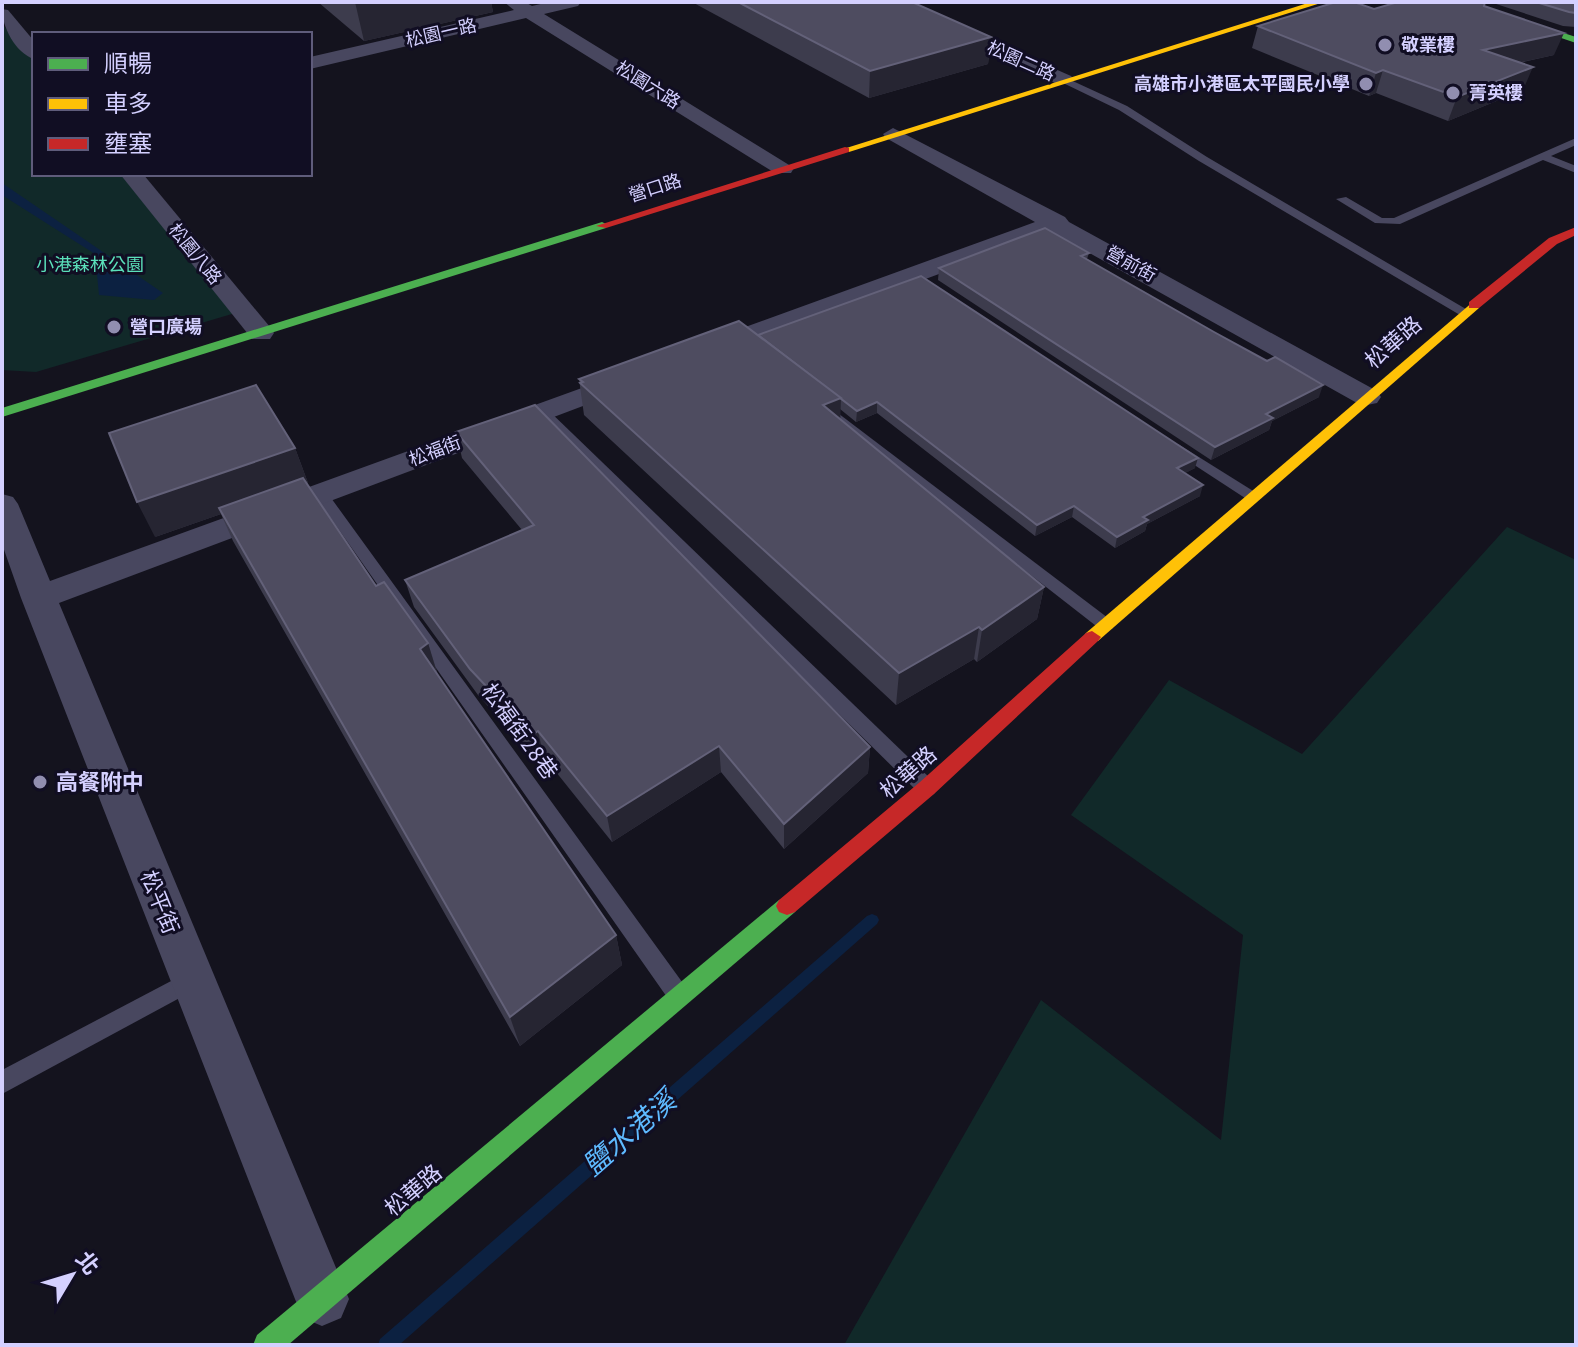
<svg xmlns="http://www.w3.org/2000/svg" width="1578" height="1347" font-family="'PT Sans','Noto Sans TC',sans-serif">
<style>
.green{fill:#112929}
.water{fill:#0c2141}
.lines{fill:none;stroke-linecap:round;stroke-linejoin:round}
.stream{fill:#0c2141;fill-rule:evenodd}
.lane{fill:#48475f;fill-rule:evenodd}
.street{fill:#48475f;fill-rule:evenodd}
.fast{fill:#4caf50;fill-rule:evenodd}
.slow{fill:#ffc107;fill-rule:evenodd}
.jam{fill:#c62828;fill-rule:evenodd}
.wall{fill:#3d3c4d}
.shaded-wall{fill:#262532}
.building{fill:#4e4c60;stroke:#636179;stroke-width:2}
.poi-dot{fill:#918eb0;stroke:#110e23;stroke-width:3}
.labels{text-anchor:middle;stroke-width:6;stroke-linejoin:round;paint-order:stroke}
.far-street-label{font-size:18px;fill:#d4d0ff;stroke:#110e23}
.far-poi-label{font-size:18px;font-weight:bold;fill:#d4d0ff;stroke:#110e23;text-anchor:start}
.far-park-label{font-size:18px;fill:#5be0ba;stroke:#110e23}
.street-label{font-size:22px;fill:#d4d0ff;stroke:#110e23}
.poi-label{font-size:22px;font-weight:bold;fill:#d4d0ff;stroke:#110e23;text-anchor:start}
.near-water-label{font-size:28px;font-style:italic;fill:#5ebaff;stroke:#110e23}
</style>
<rect width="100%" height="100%" fill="#14131e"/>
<g class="green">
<path d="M2,24L34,62V174H127L242,311L36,372L2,370Z"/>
<path d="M1507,527L1576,560V1345H844L1041,1000L1221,1140L1243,935L1071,815L1169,680L1302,754Z"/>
</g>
<path class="water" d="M2,183L163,293L154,300L99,295L95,254L2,195Z"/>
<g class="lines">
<path class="stream" d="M872,914L877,916L879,920L877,924L399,1345H378L380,1339L867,916Z"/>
<g class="lane">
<path d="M1064,77L1127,106L1207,157L1471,312L1460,315L1199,161L1119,110L1061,82L1059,80Z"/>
<path d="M1576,138V145L1551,156L1576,166V173L1543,160L1400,224L1375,223L1336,199L1346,197L1382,218H1394Z"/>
<path d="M822,401L1112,621L1115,625L1112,629H1100L817,408L815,405Z"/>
<path d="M541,407L546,408L934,782L937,788L934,794L927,796L920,794L536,414L534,411Z"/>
<path d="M1178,444L1258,494L1261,497L1258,500H1248L1173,451L1171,448Z"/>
<path d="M321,489L326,491L685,986L688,993L685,1000L677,1003L669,1000L316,497L313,494Z"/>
<path d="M192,970L200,973L203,980L200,987L2,1094V1070Z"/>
</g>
<g class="street">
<path d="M504,2H525L532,6L549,2H581L578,6L544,14L794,168L791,173H775L526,18L310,69V57L514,10Z"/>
<path d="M880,2H903L1071,76L1074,80L1071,84H1057Z"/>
<path d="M2,9L8,10L34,41V59C15,53 2,26 2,9Z"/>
<path d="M893,128L1065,217L1069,222L1377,391L1381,397L1377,403L1367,405L1357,403L1052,232L721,355H701L698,349L701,343L1035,222L886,138L883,134Z"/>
<path d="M120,174H143L270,327L274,333L270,339H252Z"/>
<path d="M626,372L636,374L640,380L636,386L59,603L349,1299L341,1318L322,1326L303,1318L295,1299L21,598L2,544V494L13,497L18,504L50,581Z"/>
</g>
<g class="fast">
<path d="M1454,2H1467L1576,37V43Z"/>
<path d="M602,222L606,224V228L2,417V408Z"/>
<path d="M787,897L795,900L798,906L795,912L288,1345H253L257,1335L779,900Z"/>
</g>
<g class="slow">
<path d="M1311,2H1324L849,152L840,150Z"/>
<path d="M1474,301L1479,302V308L1098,641H1086L1083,637L1086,633Z"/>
</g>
<g class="jam">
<path d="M845,147L849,148V152L606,228L596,226Z"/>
<path d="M1576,227V235L1557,244L1479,308H1469V302L1549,238Z"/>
<path d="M1092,631L1101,637L1098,641L934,794L795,912L787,915L779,912L776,906L779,900L920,782L1086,633Z"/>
</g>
</g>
<g class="wall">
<path d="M318,2H491L493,12L364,41Z"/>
<path d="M692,2H912L991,37L988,64L869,98Z"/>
<path d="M1490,2H1576V27L1563,26Z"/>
<path d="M1484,6L1554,55L1519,63L1523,90L1448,121L1376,93L1369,96L1252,48L1258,26L1374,9Z"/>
<path d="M1089,253L1087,259L1319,397L1272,421L1269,430L1211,460L938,280L939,268Z"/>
<path d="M758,335L1195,468L1185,473L1200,496L1147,524L1145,531L1115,548L1072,517L1035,536L877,413L856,422L840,409V419L1044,587L1037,619L977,662L974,659L896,705L584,415L579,379Z"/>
<path d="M456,432L870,747L868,773L784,849L721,772L612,842L544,757L538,761L478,695L414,607L405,580L522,530L462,458Z"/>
<path d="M295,448L308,483L306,484L376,586L428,643L438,675L616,935L622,965L520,1046L233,541L221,514L155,537Z"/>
</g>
<g class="shaded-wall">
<path d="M355,2H491L493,12L364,41Z"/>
<path d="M1564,33L1554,55L1474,72L1483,50Z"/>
<path d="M991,37L988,64L869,98L870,71Z"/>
<path d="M1533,67L1523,90L1448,121L1457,97Z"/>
<path d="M1383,70L1376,93L1369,96L1376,73Z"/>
<path d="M1323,385L1319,397L1272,421L1269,430L1211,460L1215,447L1266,414Z"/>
<path d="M841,398L840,429L823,405Z"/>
<path d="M877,402V413L856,422L857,411Z"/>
<path d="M295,448L308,483L222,514L219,508L221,514L155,537L137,502Z"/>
<path d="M1198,458L1195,468L1174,479L1177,468Z"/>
<path d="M1203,485L1200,496L1147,524L1145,531L1115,548L1117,537L1143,517Z"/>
<path d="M1074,506L1072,517L1035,536L1037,525Z"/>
<path d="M1044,587L1037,619L977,662L982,630Z"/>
<path d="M979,627L974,659L896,705L899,673Z"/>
<path d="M428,643L438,676L420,649Z"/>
<path d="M538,731L544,757L538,761L532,735Z"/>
<path d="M719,746L721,772L612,842L607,816Z"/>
<path d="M870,747L868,773L784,849V824Z"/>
<path d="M616,935L622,965L520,1046L510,1017Z"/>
</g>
<g class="building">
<path d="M738,2H912L991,37L870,71Z"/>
<path d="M1336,2H1354L1374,9L1398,2H1485L1484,6L1564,33L1483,50L1533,67L1457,97L1383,70L1376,73L1258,26Z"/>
<path d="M1536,2H1576V13L1569,12Z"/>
<path d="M1045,228L1089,253L1081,256L1214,332L1267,361L1275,357L1323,385L1266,414L1273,418L1215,447L939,268Z"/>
<path d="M921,276L1198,458L1177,468L1203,485L1143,517L1148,520L1117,537L1074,506L1037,525L877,402L857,411L758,335Z"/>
<path d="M739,321L841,398L823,405L1044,587L982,630L979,627L899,673L580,383L583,382L579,379Z"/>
<path d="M256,385L295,448L137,502L109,433Z"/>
<path d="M535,405L870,747L784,824L719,746L607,816L538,731L532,735L470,669L405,580L534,525L456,432Z"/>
<path d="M303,478L376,586L384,582L428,643L420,649L616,935L510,1017L219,508Z"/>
</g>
<g class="poi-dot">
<circle cx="1385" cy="45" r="8"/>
<circle cx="1366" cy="84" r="8"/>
<circle cx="1453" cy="93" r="8"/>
<circle cx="114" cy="327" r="8"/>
<circle cx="40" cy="782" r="8"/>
</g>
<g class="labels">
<g class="far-street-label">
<text transform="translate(441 33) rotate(-13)" y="6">松園一路</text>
<text transform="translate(1021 61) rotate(24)" y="6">松園二路</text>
<text transform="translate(648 85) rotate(32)" y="6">松園六路</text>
<text transform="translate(655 188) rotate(-18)" y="6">營口路</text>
<text transform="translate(195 254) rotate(51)" y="6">松園八路</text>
<text transform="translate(1131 264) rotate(29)" y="6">營前街</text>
<text transform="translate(435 451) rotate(-21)" y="6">松福街</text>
</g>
<g class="far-poi-label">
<text x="1401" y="51">敬業樓</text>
<text x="1350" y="90" text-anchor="end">高雄市小港區太平國民小學</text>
<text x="1469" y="99">菁英樓</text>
<text x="130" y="333">營口廣場</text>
</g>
<g class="far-park-label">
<text x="90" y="271">小港森林公園</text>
</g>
<g class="street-label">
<text transform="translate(1393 342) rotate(-41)" y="8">松華路</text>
<text transform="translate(520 731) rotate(54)" y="8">松福街28巷</text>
<text transform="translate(908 772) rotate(-41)" y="8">松華路</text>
<text transform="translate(160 902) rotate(68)" y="8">松平街</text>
<text transform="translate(413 1190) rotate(-40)" y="8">松華路</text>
</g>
<g class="poi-label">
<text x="56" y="790">高餐附中</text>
</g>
<g class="near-water-label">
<text transform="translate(629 1133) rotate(-41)" y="10">鹽水港溪</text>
</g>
</g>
<rect width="1578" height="1347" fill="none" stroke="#d4d0ff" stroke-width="8"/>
<rect x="32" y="32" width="280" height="144" fill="#110e23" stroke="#5f5c7b" stroke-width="2"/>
<rect x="48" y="58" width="40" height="12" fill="#4caf50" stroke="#5f5c7b" stroke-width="2"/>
<text x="104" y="72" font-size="24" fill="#d4d0ff">順暢</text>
<rect x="48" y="98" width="40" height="12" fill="#ffc107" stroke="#5f5c7b" stroke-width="2"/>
<text x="104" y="112" font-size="24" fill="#d4d0ff">車多</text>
<rect x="48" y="138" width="40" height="12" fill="#c62828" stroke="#5f5c7b" stroke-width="2"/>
<text x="104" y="152" font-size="24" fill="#d4d0ff">壅塞</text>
<g transform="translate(72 1275) rotate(52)" stroke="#110e23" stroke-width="6" paint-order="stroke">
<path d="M0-6L14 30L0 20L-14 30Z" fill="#d4d0ff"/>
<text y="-12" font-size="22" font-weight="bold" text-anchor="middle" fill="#d4d0ff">北</text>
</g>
</svg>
